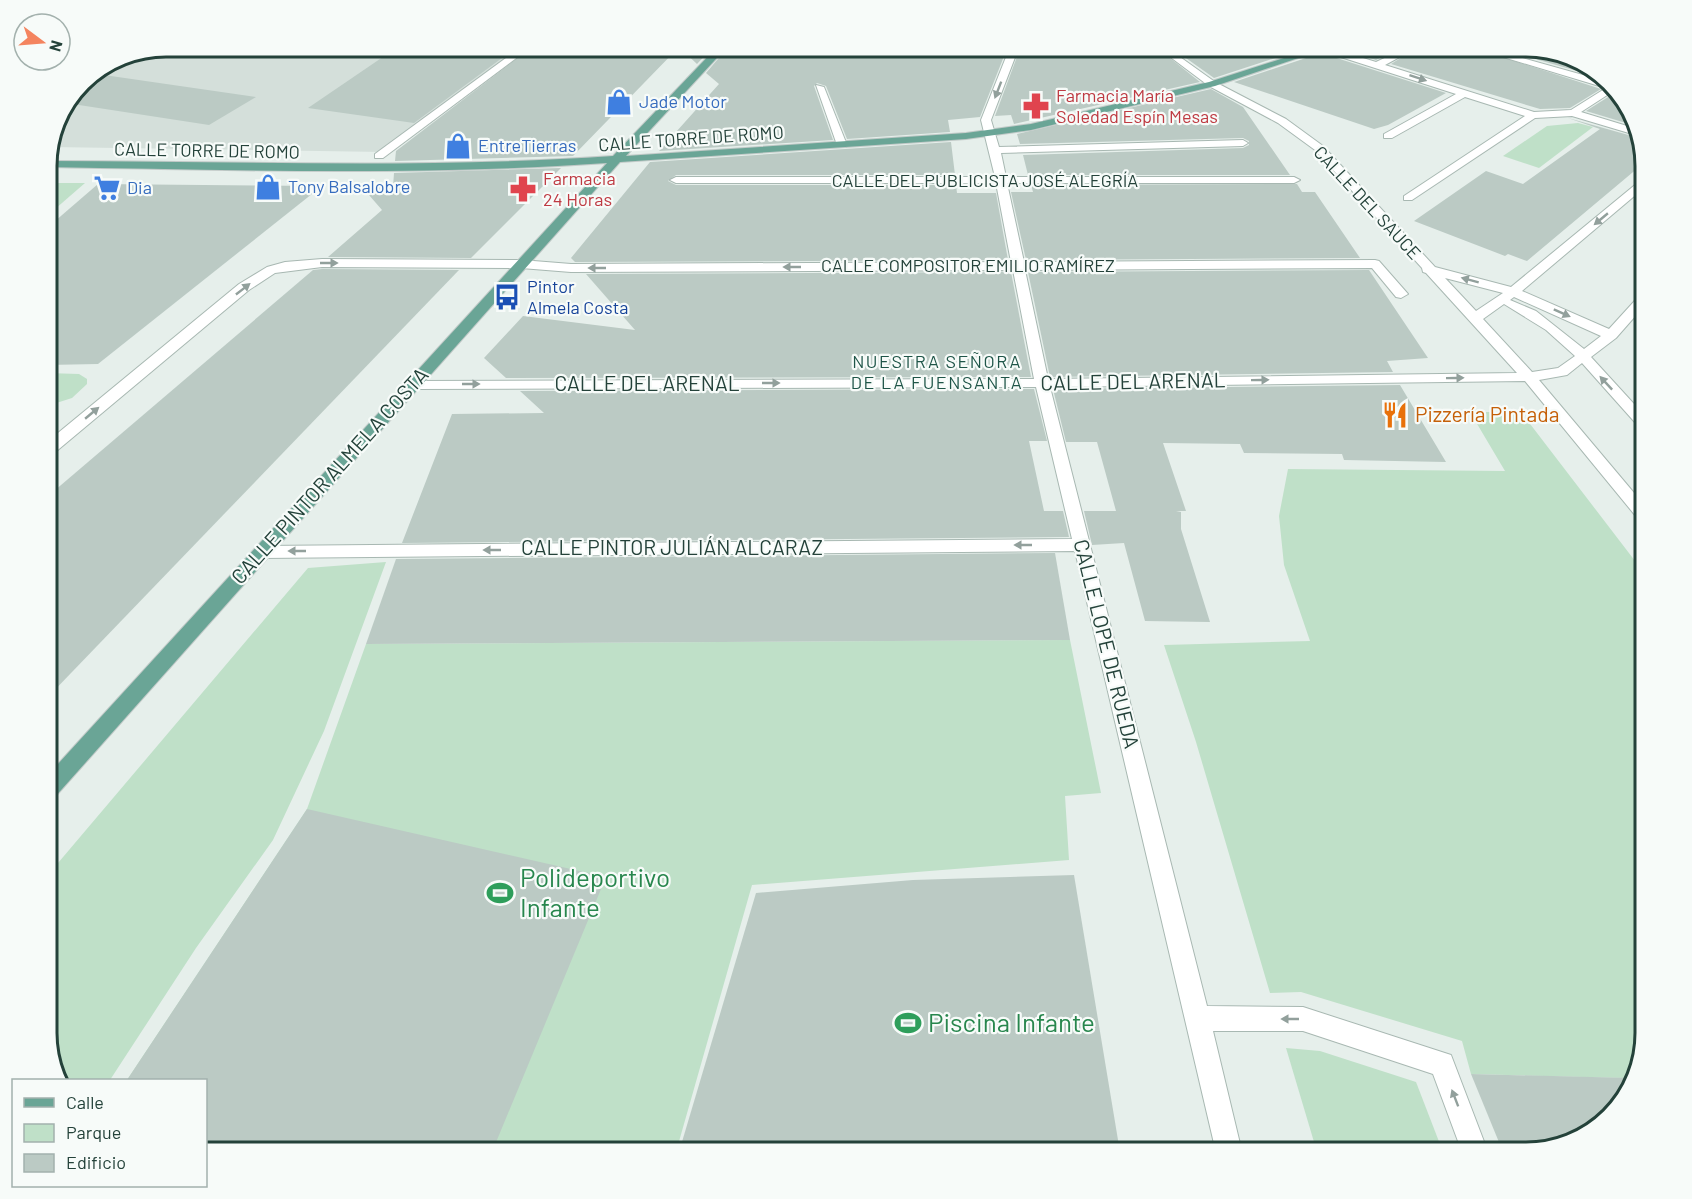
<svg xmlns="http://www.w3.org/2000/svg" width="1692" height="1199" font-family="Barlow,sans-serif">
<style>
.built{fill:#d4dfda}
.green{fill:#bfe0c8}
.building{fill:#bbcac4}
.lines{fill:none;stroke-linecap:round;stroke-linejoin:round}
.minor-casing{stroke:#a8b8b2;stroke-width:2}
.major-casing{stroke:#c2cac8;stroke-width:2}
.minor{fill:#fff;fill-rule:evenodd}
.major{fill:#6aa596;fill-rule:evenodd}
.oneway{fill:#92a09c}
.labels{text-anchor:middle;stroke-width:4.5;stroke-linejoin:round;paint-order:stroke}
.far-health-label{font-size:18px;fill:#be3a42;stroke:#f7fbf9;text-anchor:start}
.far-shop-label{font-size:18px;fill:#366cbe;stroke:#f7fbf9;text-anchor:start}
.far-street-label{font-size:18px;fill:#24423a;stroke:#f7fbf9}
.far-transit-label{font-size:18px;fill:#164399;stroke:#f7fbf9;text-anchor:start}
.far-neighbourhood-label{font-size:18px;letter-spacing:1.5px;fill:#1f5548;stroke:#f7fbf9}
.street-label{font-size:21px;fill:#24423a;stroke:#f7fbf9}
.food-label{font-size:21px;fill:#c56008;stroke:#f7fbf9;text-anchor:start}
.near-leisure-label{font-size:26px;fill:#27864d;stroke:#f7fbf9;text-anchor:start}
.rim{fill:none;stroke:#24423a;stroke-width:3}
</style>
<rect width="100%" height="100%" fill="#e6efeb"/>
<path class="built" d="M166,47H526L384,152L50,147L59,113L86,77L152,49Z"/>
<g class="green">
<path d="M1578,123L1593,127L1539,168L1503,156L1547,126Z"/>
<path d="M47,183H85L47,216Z"/>
<path d="M47,373L79,374L87,379V384L72,398L47,406Z"/>
<path d="M1470,412H1521L1645,574V1034L1628,1085L1624,1078L1471,1074L1462,1041L1301,992L1270,993L1196,742L1164,645L1310,641L1284,565L1279,516L1288,469L1505,471Z"/>
<path d="M386,562L324,731L273,840L196,948L110,1080H57L47,1041V876L308,568Z"/>
<path d="M1070,640L1101,793L1065,796L1069,860L752,885L676,1152H206V1080H127L307,809L366,644Z"/>
<path d="M1286,1048L1320,1051L1416,1082L1443,1152H1317Z"/>
</g>
<g class="building">
<path d="M399,46L502,58L414,123L308,108Z"/>
<path d="M533,46H714L697,64L679,47L573,156L395,161L396,151Z"/>
<path d="M729,46H763L765,49L800,55L807,51L800,46H1008L980,117L948,120L950,132L847,139L826,86L817,83L814,86L833,140L659,151L719,84L706,73Z"/>
<path d="M1021,46H1155L1200,82L1014,124L1011,115L995,116Z"/>
<path d="M1169,46H1312L1214,78Z"/>
<path d="M1333,46H1404L1376,60Z"/>
<path d="M1420,46H1468L1601,89L1570,108L1540,109L1391,64Z"/>
<path d="M1490,46H1527L1599,71L1605,79Z"/>
<path d="M1321,53L1446,93L1388,125L1374,129L1234,82Z"/>
<path d="M104,75L256,97L209,125L66,103L77,89Z"/>
<path d="M1211,89L1243,107L1290,175H1028L1023,155L1243,148L1249,145V141L1243,138L1020,144L1017,134Z"/>
<path d="M1616,92L1633,113L1636,126L1586,111Z"/>
<path d="M1568,118L1639,138L1645,162L1527,261L1508,254L1505,256L1414,221L1486,171L1523,184L1600,129Z"/>
<path d="M951,142L955,175H676L668,181L676,185H956L957,193H996L1008,260L575,262L571,258L650,162Z"/>
<path d="M561,168L471,258L328,257L382,210L362,187H393L394,173Z"/>
<path d="M98,184L322,186L98,364L47,365V228Z"/>
<path d="M1297,184L1302,192H1315L1360,258L1026,260L1011,192H1033L1031,185Z"/>
<path d="M322,269L459,270L47,698V497L313,270Z"/>
<path d="M1369,270L1428,358L1387,361L1393,372L1050,377L1028,272Z"/>
<path d="M1011,272L1031,377L506,378L484,358L523,316L635,330L586,274Z"/>
<path d="M1400,385L1446,462L1344,460L1342,454L1244,453L1240,444L1163,443L1186,511H1176L1181,512V529L1210,622L1145,621L1124,543L1092,545L1084,511H1116L1097,442H1066L1053,389Z"/>
<path d="M1034,389L1047,441H1029L1044,511H1063L1069,537L402,543L452,414L544,413L520,391Z"/>
<path d="M1055,553L1070,640L366,644L396,559Z"/>
<path d="M307,809L606,877L492,1152H206V1080H127Z"/>
<path d="M1074,875L1120,1152H679L756,893L913,880Z"/>
<path d="M1471,1074L1631,1078L1621,1106L1579,1140L1527,1152H1503Z"/>
</g>
<g class="lines">
<g class="minor-casing">
<g id="minor">
<path d="M521,47H531L383,158H375V154Z"/>
<path d="M765,47H792L805,50L800,53Z"/>
<path d="M1010,47H1019L991,120L999,147L1243,140L1248,143L1243,146L1001,153L1006,177H1294L1300,180L1294,183H1007L1024,262L1375,260L1379,261L1408,294L1401,298L1396,297L1372,268L1025,270L1048,379L1517,373L1426,273L1423,272L1422,268L1315,150L1278,123L1209,86L1157,47H1166L1215,82L1286,119L1323,146L1435,267L1511,287L1641,180L1645,179V187L1522,291L1609,329L1640,295L1645,294V305L1616,338L1591,357L1645,416V430L1640,428L1582,363L1567,375L1539,380L1645,506V522L1639,520L1525,381L1050,387L1207,1006L1303,1007L1451,1055L1488,1152H1462L1433,1074L1303,1031H1213L1242,1152H1216L1075,551L262,558L253,552L262,546L1072,539L1036,387L412,389L405,385L412,381L1034,379L1013,270L571,272L521,268L322,267L275,273L249,290L53,454L47,455V442L239,284L267,267L285,262L322,259L521,260L571,264L1011,262L996,183H676L670,180L676,177H995L981,120ZM1445,278L1503,293L1476,311ZM1514,297L1601,336L1584,349L1536,311L1510,300ZM1504,304L1546,330L1575,356L1558,368L1532,372L1483,319Z"/>
<path d="M1318,47H1327L1376,62L1408,47H1418L1385,65L1534,112L1571,110L1606,88L1470,47H1483L1608,82L1615,90L1581,112L1637,129L1639,136L1572,116L1535,118L1412,200H1404V196L1525,116L1465,97L1392,138H1384V134L1456,94L1319,50Z"/>
<path d="M816,85L824,87L847,145L846,147L837,145Z"/>
</g>
</g>
<g class="major-casing">
<path id="major" d="M717,47H727L626,156L966,133L1031,124L1209,82L1318,47H1331L1215,86L1031,130L966,139L620,162L54,798L47,800V776L607,163C420,176 234,170 47,167V161C236,161 424,169 613,156Z"/>
</g>
<use href="#minor" class="minor"/>
<use href="#major" class="major"/>
</g>
<defs><path id="oneway-solid" d="M-6-.8H1V-3.2L6.5 0L1 3.2V.8H-6Z" transform="scale(1.5)"/></defs>
<g class="oneway">
<use href="#oneway-solid" transform="translate(1418 78) rotate(18)"/>
<use href="#oneway-solid" transform="translate(998 90) rotate(111)"/>
<use href="#oneway-solid" transform="translate(1601 219) rotate(140)"/>
<use href="#oneway-solid" transform="translate(329 263)"/>
<use href="#oneway-solid" transform="translate(792 267) rotate(180)"/>
<use href="#oneway-solid" transform="translate(597 268) rotate(180)"/>
<use href="#oneway-solid" transform="translate(1470 280) rotate(-165)"/>
<use href="#oneway-solid" transform="translate(243 289) rotate(-38)"/>
<use href="#oneway-solid" transform="translate(1562 313) rotate(24)"/>
<use href="#oneway-solid" transform="translate(1455 378) rotate(-1)"/>
<use href="#oneway-solid" transform="translate(1260 380) rotate(-1)"/>
<use href="#oneway-solid" transform="translate(771 383)"/>
<use href="#oneway-solid" transform="translate(1606 383) rotate(-133)"/>
<use href="#oneway-solid" transform="translate(471 384)"/>
<use href="#oneway-solid" transform="translate(92 413) rotate(-40)"/>
<use href="#oneway-solid" transform="translate(1023 545) rotate(180)"/>
<use href="#oneway-solid" transform="translate(492 550) rotate(180)"/>
<use href="#oneway-solid" transform="translate(297 551) rotate(180)"/>
<use href="#oneway-solid" transform="translate(1290 1019) rotate(180)"/>
<use href="#oneway-solid" transform="translate(1455 1098) rotate(-111)"/>
</g>
<defs>
<g id="shop-bare" transform="scale(2.07)"><path d="M-5-2.5h2.3a2.7 3.5 0 0 1 5.4 0H5L5.5 6h-11ZM-1.5-2.5h3a1.5 2.3 0 0 0-3 0Z" fill="#3f7fe0" stroke="#f7fbf9" stroke-width="2.5" paint-order="stroke"/></g>
<g id="pharmacy-bare" transform="scale(2.07)"><path d="M-2-6h4v4h4v4h-4v4h-4v-4h-4v-4h4Z" fill="#e0444e" stroke="#f7fbf9" stroke-width="2.5" paint-order="stroke"/></g>
<g id="supermarket-bare" transform="scale(2.07)"><path d="M-6-5.5h2.5l.6 2H6L4.5 2H-2.5L-4.4-4H-6ZM-1.5 3.2a1.3 1.3 0 1 0 .1 0ZM3 3.2a1.3 1.3 0 1 0 .1 0Z" fill="#3f7fe0" stroke="#f7fbf9" stroke-width="2.5" paint-order="stroke"/></g>
<g id="bus-bare" transform="scale(2.07)"><path d="M-5-6H5V4H4V6H2V4H-2V6H-4V4H-5ZM-3.5-4V0h7V-4ZM-3.5 1.2v1.5H-2V1.2ZM2 1.2v1.5H3.5V1.2Z" fill="#1a4fb4" stroke="#f7fbf9" stroke-width="2.5" paint-order="stroke"/></g>
<g id="restaurant-bare" transform="scale(2.07)"><path d="M-5-6h1v4h1v-4h1v4h1v-4h1v5L-1.5 .5V6h-2V.5L-5-1ZM5-6V6H3V1.5H1.5Q1.5-4 5-6Z" fill="#e8710a" stroke="#f7fbf9" stroke-width="2.5" paint-order="stroke"/></g>
<g id="stadium-bare" transform="scale(2.07)"><path d="M0-5a6.5 5 0 1 0 0 10a6.5 5 0 1 0 0-10ZM-3.5-1.8h7v3.6h-7Z" fill="#2e9e5b" stroke="#f7fbf9" stroke-width="2.5" paint-order="stroke"/></g>
</defs>
<g fill-rule="evenodd">
<use href="#shop-bare" x="619" y="102"/>
<use href="#pharmacy-bare" x="1036" y="106"/>
<use href="#shop-bare" x="458" y="146"/>
<use href="#shop-bare" x="268" y="187"/>
<use href="#supermarket-bare" x="107" y="188"/>
<use href="#pharmacy-bare" x="523" y="189"/>
<use href="#bus-bare" x="507" y="297"/>
<use href="#restaurant-bare" x="1395" y="415"/>
<use href="#stadium-bare" x="500" y="893"/>
<use href="#stadium-bare" x="908" y="1023"/>
</g>
<g class="labels">
<g class="far-health-label">
<text x="1056" y="102">Farmacia María<tspan x="1056" dy="21">Soledad Espín Mesas</tspan></text>
<text x="543" y="185">Farmacia<tspan x="543" dy="21">24 Horas</tspan></text>
</g>
<g class="far-shop-label">
<text x="639" y="108">Jade Motor</text>
<text x="478" y="152">EntreTierras</text>
<text x="288" y="193">Tony Balsalobre</text>
<text x="127" y="194">Dia</text>
</g>
<g class="far-street-label">
<text transform="translate(691 139) rotate(-4)" y="6">CALLE TORRE DE ROMO</text>
<text transform="translate(207 151) rotate(1)" y="6">CALLE TORRE DE ROMO</text>
<text x="985" y="187">CALLE DEL PUBLICISTA JOSÉ ALEGRÍA</text>
<text transform="translate(1367 203) rotate(47)" y="6">CALLE DEL SAUCE</text>
<text x="968" y="272">CALLE COMPOSITOR EMILIO RAMÍREZ</text>
</g>
<g class="far-transit-label">
<text x="527" y="293">Pintor<tspan x="527" dy="21">Almela Costa</tspan></text>
</g>
<g class="far-neighbourhood-label">
<text x="937" y="368">NUESTRA SEÑORA<tspan x="937" dy="21">DE LA FUENSANTA</tspan></text>
</g>
<g class="street-label">
<text transform="translate(1133 382) rotate(-1)" y="7">CALLE DEL ARENAL</text>
<text x="647" y="391">CALLE DEL ARENAL</text>
<text transform="translate(330 476) rotate(-48)" y="7">CALLE PINTOR ALMELA COSTA</text>
<text x="672" y="555">CALLE PINTOR JULIÁN ALCARAZ</text>
<text transform="translate(1106 644) rotate(76)" y="7">CALLE LOPE DE RUEDA</text>
</g>
<g class="food-label">
<text x="1415" y="422">Pizzería Pintada</text>
</g>
<g class="near-leisure-label">
<text x="520" y="887">Polideportivo<tspan x="520" dy="30">Infante</tspan></text>
<text x="928" y="1032">Piscina Infante</text>
</g>
</g>
<path d="M0 0H1692V1199H0ZM166 57H1526A109 109 0 0 1 1635 166V1033A109 109 0 0 1 1526 1142H166A109 109 0 0 1 57 1033V166A109 109 0 0 1 166 57Z" fill="#f7fbf9" fill-rule="evenodd"/>
<path class="rim" d="M166 57H1526A109 109 0 0 1 1635 166V1033A109 109 0 0 1 1526 1142H166A109 109 0 0 1 57 1033V166A109 109 0 0 1 166 57Z"/>
<rect x="12" y="1079" width="195" height="108" fill="#f7fbf9" stroke="#a3b1ad" stroke-width="1.5"/>
<rect x="24" y="1098" width="30" height="9" fill="#6aa596" stroke="#a3b1ad" stroke-width="1.5"/>
<text x="66" y="1109" font-size="18" fill="#24423a">Calle</text>
<rect x="24" y="1124" width="30" height="18" fill="#bfe0c8" stroke="#a3b1ad" stroke-width="1.5"/>
<text x="66" y="1139" font-size="18" fill="#24423a">Parque</text>
<rect x="24" y="1154" width="30" height="18" fill="#bbcac4" stroke="#a3b1ad" stroke-width="1.5"/>
<text x="66" y="1169" font-size="18" fill="#24423a">Edificio</text>
<g transform="translate(42 42) rotate(106)"><circle r="28" fill="#f7fbf9" stroke="#a3b1ad" stroke-width="1.5"/>
<path d="M0-4.5L10 22L0 15L-10 22Z" fill="#f4845f"/>
<text y="-9" font-size="16" font-weight="bold" text-anchor="middle" fill="#24423a">N</text>
</g>
</svg>
